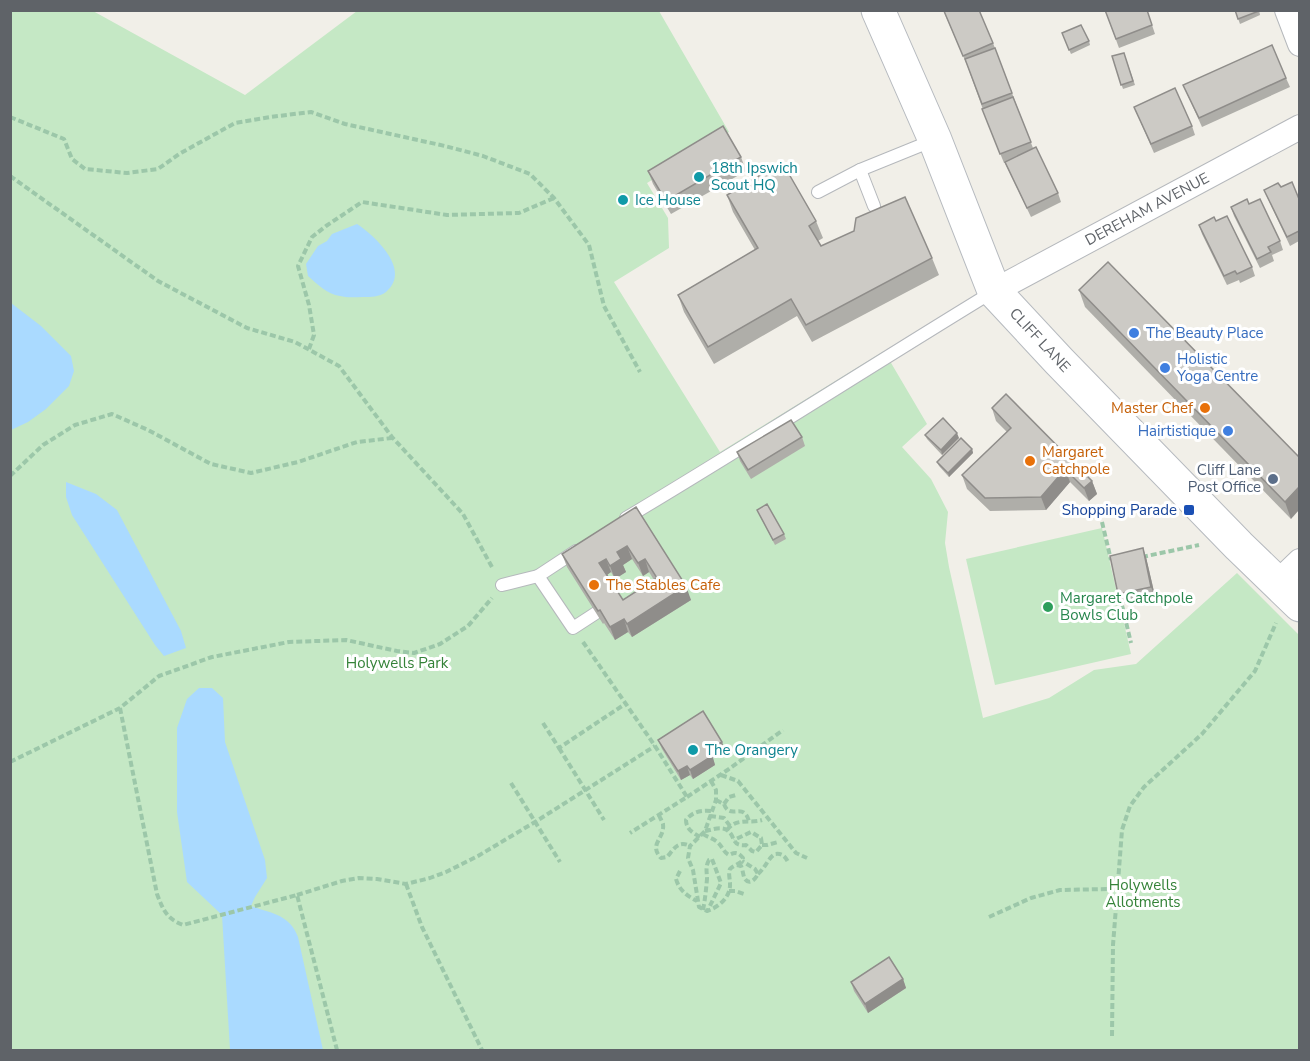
<svg xmlns="http://www.w3.org/2000/svg" width="1310" height="1061" font-family="'Nunito Sans',sans-serif">
<style>
.green{fill:#c5e8c5}
.water{fill:#aadaff}
.lines{fill:none;stroke-linecap:round;stroke-linejoin:round}
.lane-casing{stroke:#b5b8bc;stroke-width:14}
.street-casing{stroke:#b5b8bc;stroke-width:26}
.secondary-casing{stroke:#b6babf;stroke-width:35}
.path{stroke:#9cc7a9;stroke-width:4;stroke-dasharray:6 3;stroke-linecap:butt}
.lane{stroke:#fff;stroke-width:12}
.street{stroke:#fff;stroke-width:24}
.secondary{stroke:#fff;stroke-width:33}
.wall{fill:#afaea9;fill-rule:evenodd}
.shaded-wall{fill:#8f8d8a}
.building{fill:#cccac5;stroke:#8f8d8a;stroke-width:1.5;fill-rule:evenodd}
.culture-dot{fill:#0f9aa8;stroke:#fff;stroke-width:2}
.shop-dot{fill:#3f7fe0;stroke:#fff;stroke-width:2}
.food-dot{fill:#e8710a;stroke:#fff;stroke-width:2}
.service-dot{fill:#5c6f8a;stroke:#fff;stroke-width:2}
.transit-dot{fill:#1a4fb4;stroke:#fff;stroke-width:2}
.leisure-dot{fill:#2e9e5b;stroke:#fff;stroke-width:2}
.labels{text-anchor:middle;stroke-width:6;stroke-linejoin:round;paint-order:stroke}
.culture-label{font-size:15px;fill:#0d838f;stroke:#fff;text-anchor:start}
.street-label{font-size:15px;fill:#5f6368;stroke:#fff}
.shop-label{font-size:15px;fill:#366cbe;stroke:#fff;text-anchor:start}
.food-label{font-size:15px;fill:#c56008;stroke:#fff;text-anchor:start}
.service-label{font-size:15px;fill:#4e5e75;stroke:#fff;text-anchor:end}
.transit-label{font-size:15px;fill:#164399;stroke:#fff;text-anchor:end}
.leisure-label{font-size:15px;fill:#27864d;stroke:#fff;text-anchor:start}
.park-label{font-size:15px;fill:#348238;stroke:#fff}
</style>
<rect width="100%" height="100%" fill="#f1efe8"/>
<g class="green">
<path d="M10,11H93L245,95L357,11H659L729,132L647,183L668,218L669,248L614,282L720,452L884,351L927,424L902,447L931,479L948,512L945,543L949,567L983,718L1049,698L1094,670L1136,664L1237,573L1299,635V1050H11Z"/>
<path d="M1102,528L1131,654L995,685L966,559Z"/>
</g>
<g class="water">
<path d="M357,224C375,236 412,270 386,292C379,297 371,297 363,297C356,297 347,298 340,296C327,294 317,284 308,276L306,264L318,246L327,241L332,234Z"/>
<path d="M11,303L41,326L71,356L74,371L69,386L46,409L28,422L11,430Z"/>
<path d="M66,482L96,494L117,510L181,631L186,648L164,656L155,645L72,515L66,497Z"/>
<path d="M199,688H212L223,698L225,742L265,860L267,878L255,897L251,906C272,914 289,914 298,937L323,1050H230L222,915L187,882L177,812V728L187,699Z"/>
</g>
<g class="lines">
<g class="lane-casing">
<g id="lane">
<path d="M860,170L874,206"/>
<path d="M818,192L860,170L934,140"/>
<path d="M626,518C750,444 871,366 994,291"/>
<path d="M538,576L573,628L596,613"/>
<path d="M502,585L538,576L576,551"/>
</g>
</g>
<g class="street-casing">
<g id="street">
<path d="M1287,10L1300,44"/>
<path d="M994,291L1300,127"/>
<path d="M1277,583L1300,561"/>
</g>
</g>
<g class="secondary-casing">
<path id="secondary" d="M878,10L935,140L994,291L1059,361L1239,546L1300,605"/>
</g>
<g class="path">
<path d="M10,117L64,139L72,159L85,169L127,173L158,169L179,154L235,123L270,117L311,112L345,124L445,146L483,156L530,174L554,198L589,245L604,306L640,372"/>
<path d="M10,176L158,281L247,328L295,342L339,366L392,437L463,514L493,569"/>
<path d="M309,349L314,335L309,305L298,266L312,237L326,226L362,202L447,215L519,213L554,198"/>
<path d="M10,476L43,445L75,425L112,414L148,430L211,464L251,473L298,462L357,442L392,438"/>
<path d="M1102,522L1111,560"/>
<path d="M1142,557L1199,545"/>
<path d="M1120,597L1131,643"/>
<path d="M583,642L655,746L687,797L630,833"/>
<path d="M120,708L157,894C163,910 167,919 183,925L297,895L337,1050"/>
<path d="M543,723L559,748L625,704"/>
<path d="M559,748L604,820"/>
<path d="M10,762L120,708L159,676L212,657L289,642L346,640L397,651L414,653L440,644L468,626L492,598"/>
<path d="M721,775L738,781L796,853L807,858"/>
<path d="M511,783L560,862"/>
<path d="M687,797L729,769L783,730"/>
<path d="M716,800L724,804C730,821 743,801 749,821"/>
<path d="M724,804L729,797L736,795"/>
<path d="M659,815C659,816 663,823 663,824C665,839 648,844 661,858L667,857C674,849 678,840 690,846"/>
<path d="M710,816L724,818L730,826"/>
<path d="M727,830C737,817 749,824 762,820"/>
<path d="M705,831C711,830 721,826 727,830C736,836 731,847 746,845L752,851L756,852L762,845L761,838L751,832L734,840"/>
<path d="M703,834C707,837 712,838 716,841C722,845 723,852 729,855C735,852 738,852 743,858L742,861C739,864 733,866 730,869C728,873 730,879 730,883C731,897 719,907 707,911L699,907L693,870L688,858L690,846L705,831L716,800V790L711,781"/>
<path d="M700,837C693,833 686,829 686,820C692,812 701,810 711,811"/>
<path d="M762,845H767L778,842"/>
<path d="M737,865L741,866C743,870 743,876 745,879C750,886 756,878 758,874L755,869L742,861"/>
<path d="M680,871L676,879C679,890 687,896 697,901"/>
<path d="M758,874C766,867 768,858 775,854C782,853 785,856 788,862"/>
<path d="M406,884L422,927L482,1050"/>
<path d="M729,891H735L744,894"/>
<path d="M297,895L342,881L359,878L377,879L406,884L430,878L446,872L478,856L535,822L655,746"/>
<path d="M703,910C705,900 706,890 707,879C707,872 705,867 709,860L712,859L721,883L708,910"/>
<path d="M989,917L1031,898L1060,890L1107,889L1118,882L1122,830L1130,806L1144,787L1202,734L1255,671L1276,623"/>
<path d="M1112,1036L1113,945L1118,882"/>
</g>
<use href="#lane" class="lane"/>
<use href="#street" class="street"/>
<use href="#secondary" class="secondary"/>
</g>
<g class="wall">
<path d="M943,10H979L993,43L1033,148L1058,193L1061,202L1031,217L1005,163H1004L986,118L967,65Z"/>
<path d="M1105,10H1147L1155,34L1119,48Z"/>
<path d="M1235,10H1259L1260,15L1240,24Z"/>
<path d="M1062,33L1089,41L1090,45L1071,54Z"/>
<path d="M1124,53L1135,85L1123,89L1112,56Z"/>
<path d="M1286,78L1290,87L1202,127L1183,85Z"/>
<path d="M1134,107L1192,126L1195,135L1154,153Z"/>
<path d="M741,157L746,171L671,214L653,184L648,171Z"/>
<path d="M1281,187L1299,199V241L1290,246L1268,199L1264,190Z"/>
<path d="M727,195L816,221L823,238L818,241L821,246L932,258L939,275L812,342L797,316L714,364L684,312L678,295L755,250L733,212Z"/>
<path d="M1249,204L1280,241L1283,250L1272,255L1274,261L1260,268L1234,216L1231,207Z"/>
<path d="M1216,221L1252,267L1255,276L1240,283L1239,280L1227,285L1202,234L1199,225Z"/>
<path d="M1079,290L1299,457L1291,519L1085,307Z"/>
<path d="M992,408L1092,481L1097,494L1089,501L1070,482L1046,510L990,511L967,489L962,475L1007,432L996,421Z"/>
<path d="M925,435L959,438L942,455L927,439Z"/>
<path d="M802,437L805,446L751,479L740,461L737,452Z"/>
<path d="M972,449L973,453L949,477L939,466L937,462Z"/>
<path d="M636,507L691,600L632,637L628,632L615,640L604,623L603,624L567,567L562,554ZM632,559L643,576L649,572L654,580L623,600L607,575L611,572L615,579L626,572L623,565Z"/>
<path d="M757,510L784,534L786,539L775,545Z"/>
<path d="M1146,557L1155,596L1122,603L1118,594Z"/>
<path d="M658,740L722,742L725,751L713,758L715,765L693,779L690,775L681,780L662,749Z"/>
<path d="M903,979L906,988L868,1013L854,991L851,982Z"/>
</g>
<g class="shaded-wall">
<path d="M957,433L959,438L942,455L941,450Z"/>
<path d="M972,449L973,453L949,477L948,473Z"/>
<path d="M1065,469L1070,482L1046,510L1041,497Z"/>
<path d="M1092,481L1097,494L1089,501L1084,488Z"/>
<path d="M1299,487V510L1291,519L1285,502Z"/>
<path d="M627,546L632,559L623,565L626,572L615,579L610,566L617,552Z"/>
<path d="M1143,548L1146,557L1155,596L1151,587Z"/>
<path d="M606,559L611,572L604,577L599,563Z"/>
<path d="M645,559L649,572L643,576L638,563Z"/>
<path d="M686,586L691,600L632,637L627,624Z"/>
<path d="M624,619L628,632L615,640L610,627Z"/>
<path d="M722,742L725,751L713,758L715,765L693,779L690,770L708,750Z"/>
<path d="M687,766L690,775L681,780L678,771Z"/>
<path d="M903,979L906,988L868,1013L865,1004Z"/>
</g>
<g class="building">
<path d="M979,10L993,43L963,56L944,11Z"/>
<path d="M1105,10H1147L1152,25L1116,39Z"/>
<path d="M1235,10H1259V11L1238,19Z"/>
<path d="M1081,25L1089,41L1069,50L1062,33Z"/>
<path d="M1272,45L1286,78L1199,118L1183,85Z"/>
<path d="M995,48L1012,93L982,104L965,59Z"/>
<path d="M1124,53L1133,81L1121,85L1112,56Z"/>
<path d="M1175,88L1192,126L1151,144L1134,107Z"/>
<path d="M1013,97L1031,142L1000,154L982,109Z"/>
<path d="M723,126L741,157L666,201L648,171Z"/>
<path d="M1036,147L1058,193L1027,208L1005,162Z"/>
<path d="M782,162L816,221L809,226L821,246L854,231L856,218L905,197L932,258L806,325L791,299L708,347L678,295L758,248L727,195Z"/>
<path d="M1292,182L1299,199V231L1287,237L1264,190L1278,183L1281,187Z"/>
<path d="M1247,199L1249,204L1260,199L1280,241L1268,247L1271,252L1257,259L1231,207Z"/>
<path d="M1227,216L1252,267L1237,274L1235,271L1224,276L1199,225L1214,217L1216,221Z"/>
<path d="M1108,262L1299,457V487L1285,502L1079,290Z"/>
<path d="M1006,394L1092,481L1084,488L1065,469L1041,497L985,498L962,475L1011,428L992,408Z"/>
<path d="M943,418L957,433L941,450L925,435Z"/>
<path d="M791,420L802,437L748,470L737,452Z"/>
<path d="M961,438L972,449L948,473L937,462Z"/>
<path d="M767,504L784,534L773,540L757,510Z"/>
<path d="M636,507L686,586L627,624L624,619L610,627L600,610L598,611L562,554ZM627,546L638,563L645,559L657,578L623,600L599,563L606,559L610,566L621,559L617,552Z"/>
<path d="M1143,548L1151,587L1118,594L1110,556Z"/>
<path d="M703,711L722,742L708,750L712,756L690,770L687,766L678,771L658,740Z"/>
<path d="M889,957L903,979L865,1004L851,982Z"/>
</g>
<g class="culture-dot">
<circle cx="699" cy="177" r="6"/>
<circle cx="623" cy="200" r="6"/>
<circle cx="693" cy="750" r="6"/>
</g>
<g class="shop-dot">
<circle cx="1134" cy="333" r="6"/>
<circle cx="1165" cy="368" r="6"/>
<circle cx="1228" cy="431" r="6"/>
</g>
<g class="food-dot">
<circle cx="1205" cy="408" r="6"/>
<circle cx="1030" cy="461" r="6"/>
<circle cx="594" cy="585" r="6"/>
</g>
<circle class="service-dot" cx="1273" cy="479" r="6"/>
<rect class="transit-dot" x="1183" y="504" width="12" height="12" rx="3"/>
<circle class="leisure-dot" cx="1048" cy="607" r="6"/>
<g class="labels">
<g class="culture-label">
<text x="711" y="173">18th Ipswich<tspan x="711" dy="17">Scout HQ</tspan></text>
<text x="635" y="205">Ice House</text>
<text x="705" y="755">The Orangery</text>
</g>
<g class="street-label">
<text transform="translate(1147 209) rotate(-28)" y="5">DEREHAM AVENUE</text>
<text transform="translate(1040 340) rotate(47)" y="5">CLIFF LANE</text>
</g>
<g class="shop-label">
<text x="1146" y="338">The Beauty Place</text>
<text x="1177" y="364">Holistic<tspan x="1177" dy="17">Yoga Centre</tspan></text>
<text x="1216" y="436" text-anchor="end">Hairtistique</text>
</g>
<g class="food-label">
<text x="1193" y="413" text-anchor="end">Master Chef</text>
<text x="1042" y="457">Margaret<tspan x="1042" dy="17">Catchpole</tspan></text>
<text x="606" y="590">The Stables Cafe</text>
</g>
<g class="service-label">
<text x="1261" y="475">Cliff Lane<tspan x="1261" dy="17">Post Office</tspan></text>
</g>
<g class="transit-label">
<text x="1177" y="515">Shopping Parade</text>
</g>
<g class="leisure-label">
<text x="1060" y="603">Margaret Catchpole<tspan x="1060" dy="17">Bowls Club</tspan></text>
</g>
<g class="park-label">
<text x="397" y="668">Holywells Park</text>
<text x="1143" y="890">Holywells<tspan x="1143" dy="17">Allotments</tspan></text>
</g>
</g>
<rect width="1310" height="1061" fill="none" stroke="#5f6368" stroke-width="24"/>
</svg>
